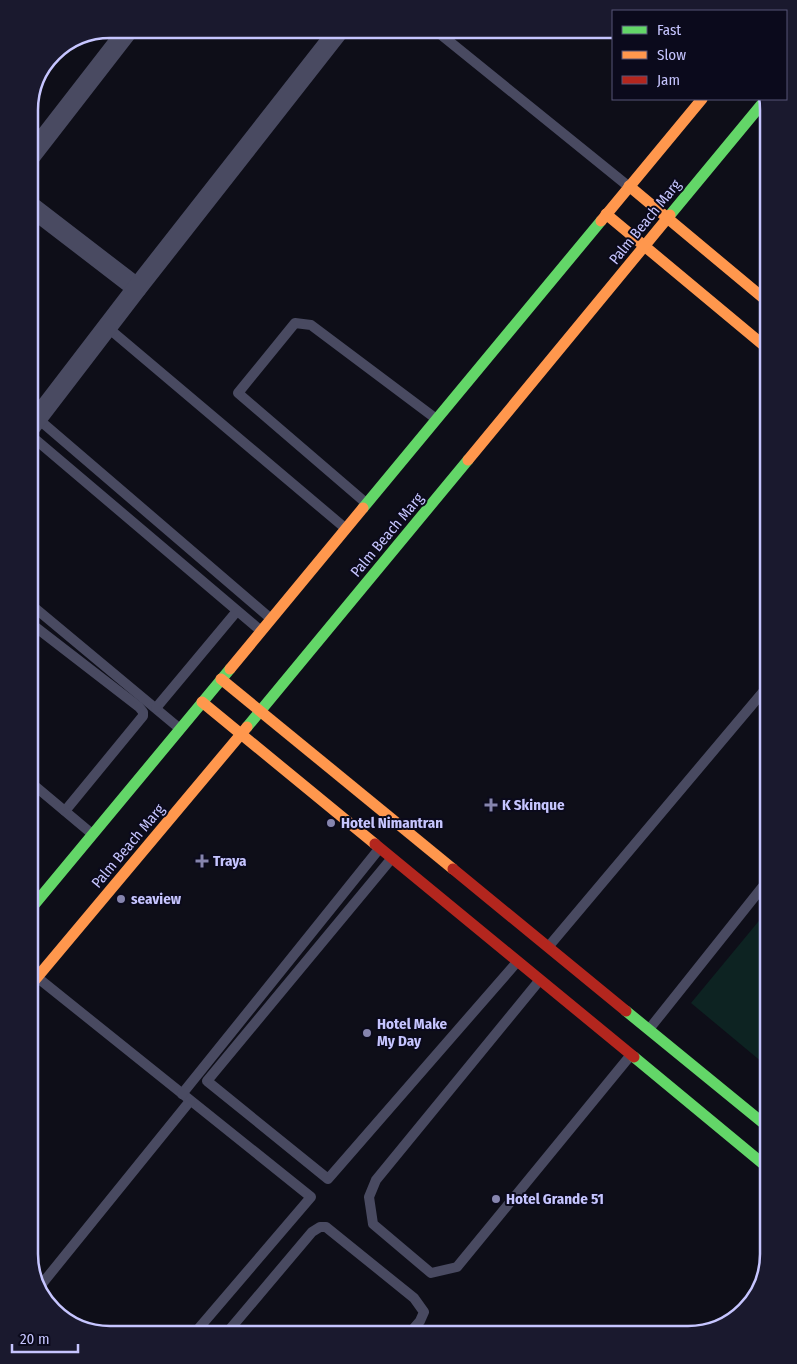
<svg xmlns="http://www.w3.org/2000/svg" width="797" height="1364" font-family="'Fira Sans Condensed',sans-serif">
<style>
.green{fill:#0d2322}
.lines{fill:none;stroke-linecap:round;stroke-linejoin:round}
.lane{stroke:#494a61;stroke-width:10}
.street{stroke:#494a61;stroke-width:20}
.fast{stroke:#63d668;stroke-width:11}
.slow{stroke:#ff974d;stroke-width:11}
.jam{stroke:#b3261e;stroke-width:11}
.poi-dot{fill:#8685ae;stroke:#0b0a1c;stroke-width:2}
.labels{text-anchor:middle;stroke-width:4;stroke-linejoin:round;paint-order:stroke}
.street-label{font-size:15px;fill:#c6c5ff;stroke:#0b0a1c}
.poi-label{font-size:15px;font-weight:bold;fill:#c6c5ff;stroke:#0b0a1c;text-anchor:start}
.rim{fill:none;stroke:#c6c5ff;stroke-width:2.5}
</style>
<rect width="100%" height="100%" fill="#0e0e18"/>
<path class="green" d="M768,910V1067L691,1003Z"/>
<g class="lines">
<g class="lane">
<path d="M434,29L628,186"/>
<path d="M107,327L345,528"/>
<path d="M37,418L270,618"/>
<path d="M29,434L260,630"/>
<path d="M366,503L238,393L295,323L311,325L435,418"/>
<path d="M29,603L179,728"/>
<path d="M29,622L139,707L143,712V716L65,811"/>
<path d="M156,708L237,611"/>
<path d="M29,781L91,833"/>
<path d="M392,858L207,1081L328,1179L517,962"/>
<path d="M549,946L768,686"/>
<path d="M38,978L311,1197L193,1335"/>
<path d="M539,981L376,1180L369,1197L373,1224L431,1273L457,1267L630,1056"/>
<path d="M650,1028L768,880"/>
<path d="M182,1094L379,849"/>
<path d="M37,1290L190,1101"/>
<path d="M225,1335L312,1232L320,1227H326L414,1298L424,1312L420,1321L408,1335"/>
</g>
<g class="street">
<path d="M29,158L129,29"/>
<path d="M29,205L137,288"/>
<path d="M29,429L137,288L340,29"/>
</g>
<g class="fast">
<path d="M670,215L766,99"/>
<path d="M363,508L601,221"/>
<path d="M247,727L468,460"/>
<path d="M29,911L230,669"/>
<path d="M626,1011L768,1127"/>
<path d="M634,1057L768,1168"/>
</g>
<g class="slow">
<path d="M629,186L768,302"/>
<path d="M606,214L768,349"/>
<path d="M601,221L702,99"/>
<path d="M468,460L670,215"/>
<path d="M230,669L363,508"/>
<path d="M221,679L453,869"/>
<path d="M202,702L375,844"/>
<path d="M29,987L247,727"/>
</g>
<g class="jam">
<path d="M375,844L634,1057"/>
<path d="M453,869L626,1011"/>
</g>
</g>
<g class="poi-dot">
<path d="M488.5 797.5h5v5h5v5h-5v5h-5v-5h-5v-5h5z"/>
<circle cx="331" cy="823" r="5"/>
<path d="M199.5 853.5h5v5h5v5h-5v5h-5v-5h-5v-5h5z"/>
<circle cx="121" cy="899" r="5"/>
<circle cx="367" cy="1033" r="5"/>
<circle cx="496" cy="1199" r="5"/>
</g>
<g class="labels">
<g class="street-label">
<text transform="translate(645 222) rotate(-51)" y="5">Palm Beach Marg</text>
<text transform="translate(387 535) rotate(-50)" y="5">Palm Beach Marg</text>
<text transform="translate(128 846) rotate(-50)" y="5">Palm Beach Marg</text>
</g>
<g class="poi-label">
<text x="502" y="810">K Skinque</text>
<text x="341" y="828">Hotel Nimantran</text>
<text x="213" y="866">Traya</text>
<text x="131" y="904">seaview</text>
<text x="377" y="1029">Hotel Make<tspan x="377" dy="17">My Day</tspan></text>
<text x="506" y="1204">Hotel Grande 51</text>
</g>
</g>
<path d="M0 0H797V1364H0ZM110 38H688A72 72 0 0 1 760 110V1254A72 72 0 0 1 688 1326H110A72 72 0 0 1 38 1254V110A72 72 0 0 1 110 38Z" fill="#1a192e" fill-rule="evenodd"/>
<path class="rim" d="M110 38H688A72 72 0 0 1 760 110V1254A72 72 0 0 1 688 1326H110A72 72 0 0 1 38 1254V110A72 72 0 0 1 110 38Z"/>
<rect x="612" y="10" width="175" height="90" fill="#0b0a1c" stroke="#565577"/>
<rect x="622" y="26" width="25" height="8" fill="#63d668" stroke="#565577"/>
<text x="657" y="35" font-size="15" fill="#c6c5ff">Fast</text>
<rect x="622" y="51" width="25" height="8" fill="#ff974d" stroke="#565577"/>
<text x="657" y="60" font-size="15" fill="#c6c5ff">Slow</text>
<rect x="622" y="76" width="25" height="8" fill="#b3261e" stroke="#565577"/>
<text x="657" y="85" font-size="15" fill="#c6c5ff">Jam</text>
<path d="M12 1344v8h66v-8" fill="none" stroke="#c6c5ff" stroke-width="2.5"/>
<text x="20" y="1344" font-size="15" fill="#c6c5ff" stroke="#0b0a1c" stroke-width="4" paint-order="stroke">20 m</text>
</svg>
